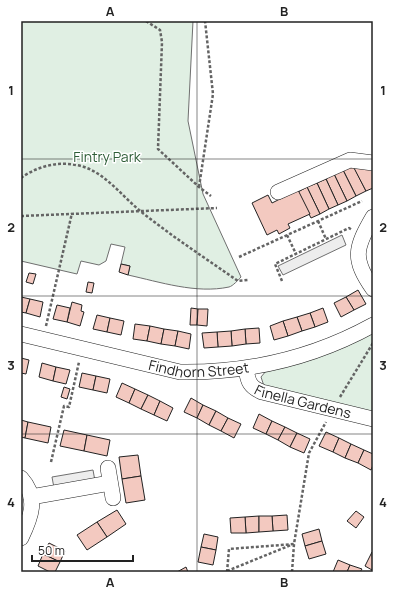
<svg xmlns="http://www.w3.org/2000/svg" width="394" height="593" font-family="Manrope,sans-serif">
<style>
.green{fill:#e0efe3;stroke:#6f6f6f}
.parking{fill:#ededed;stroke:#6f6f6f}
.building{fill:#f3c9c0;stroke:#222}
.lines{fill:none;stroke-linecap:round;stroke-linejoin:round}
.minor-casing{stroke:#222;stroke-width:16}
.path{stroke:#646464;stroke-width:2.5;stroke-dasharray:3 2;stroke-linecap:butt}
.minor{stroke:#fff;stroke-width:15}
.grid{fill:none;stroke:#222;stroke-width:1;stroke-opacity:0.55}
.labels{text-anchor:middle;stroke-width:3;stroke-linejoin:round;paint-order:stroke}
.park-label{font-size:14px;fill:#2f5e38;stroke:#fff}
.street-label{font-size:14px;fill:#222;stroke:#fff}
.neatline{fill:none;stroke:#222;stroke-width:1.5}
.grid-label{font-size:13px;text-anchor:middle;font-weight:bold;fill:#222}
</style>
<rect width="100%" height="100%" fill="#fff"/>
<g class="green">
<path d="M21,21H193L188,121L203,194L241,277C238,280 233,286 229,287C196,294 160,282 128,275L130,266L121,264L125,247L111,244L106,261L99,265L81,261L77,274L21,261Z"/>
<path d="M373,333V412L264,386L261,377L266,371Z"/>
</g>
<g class="parking">
<path d="M342,235L346,245L283,275L278,266Z"/>
<path d="M93,470L95,481L54,488L52,477Z"/>
</g>
<g class="building">
<path d="M353,165L366,191L356,196L343,170Z"/>
<path d="M358,166L373,168V188L366,191L354,168Z"/>
<path d="M343,170L356,196L347,201L334,174Z"/>
<path d="M334,174L347,201L338,205L326,179Z"/>
<path d="M326,179L338,205L329,209L317,183Z"/>
<path d="M317,183L329,209L320,214L307,187Z"/>
<path d="M307,187L320,214L311,218L298,192Z"/>
<path d="M298,190L310,214L288,224L290,228L279,234L277,230L267,235L252,203L268,195L272,203Z"/>
<path d="M121,264L130,266L128,275L119,272Z"/>
<path d="M29,273L36,274L33,284L26,282Z"/>
<path d="M88,282L94,283L92,293L86,292Z"/>
<path d="M358,290L366,304L354,310L346,297Z"/>
<path d="M21,297L30,299L26,313L21,312Z"/>
<path d="M346,297L354,310L341,317L334,303Z"/>
<path d="M30,299L43,302L40,317L26,313Z"/>
<path d="M72,302L82,305L81,311L84,312L80,326L67,322Z"/>
<path d="M57,305L70,308L67,322L53,319Z"/>
<path d="M191,308L198,309L197,325H190Z"/>
<path d="M323,308L328,322L315,327L310,313Z"/>
<path d="M198,309H208L207,326L197,325Z"/>
<path d="M310,313L315,327L302,331L297,317Z"/>
<path d="M97,315L110,318L107,332L93,329Z"/>
<path d="M297,317L302,331L288,336L283,321Z"/>
<path d="M110,318L124,321L121,335L107,332Z"/>
<path d="M283,321L288,336L274,340L270,326Z"/>
<path d="M135,324L150,326L147,341L133,339Z"/>
<path d="M150,326L164,329L161,344L147,341Z"/>
<path d="M259,328L260,343L246,344L245,329Z"/>
<path d="M164,329L178,331L175,346L161,344Z"/>
<path d="M245,329L246,344L232,346L231,331Z"/>
<path d="M178,331L191,334L189,349L175,346Z"/>
<path d="M231,331L232,346L218,347L217,332Z"/>
<path d="M217,332L218,347L204,348L202,333Z"/>
<path d="M21,358L29,360L26,374L21,373Z"/>
<path d="M42,363L56,367L53,381L39,377Z"/>
<path d="M56,367L70,370L66,384L53,381Z"/>
<path d="M82,373L96,376L93,390L79,387Z"/>
<path d="M96,376L110,379L107,393L93,390Z"/>
<path d="M122,383L135,389L129,403L116,397Z"/>
<path d="M64,387L70,389L67,399L61,397Z"/>
<path d="M135,389L148,395L141,409L129,403Z"/>
<path d="M148,395L160,401L154,415L141,409Z"/>
<path d="M191,398L203,405L197,418L184,412Z"/>
<path d="M160,401L173,408L167,421L154,415Z"/>
<path d="M203,405L216,411L209,425L197,418Z"/>
<path d="M216,411L228,418L221,431L209,425Z"/>
<path d="M259,414L272,421L266,434L253,428Z"/>
<path d="M228,418L241,424L234,438L221,431Z"/>
<path d="M21,420L28,422L25,438L21,437Z"/>
<path d="M272,421L285,427L278,440L266,434Z"/>
<path d="M28,422L51,427L48,443L25,438Z"/>
<path d="M285,427L297,433L290,447L278,440Z"/>
<path d="M64,430L87,435L84,451L60,446Z"/>
<path d="M326,432L339,438L333,452L319,446Z"/>
<path d="M297,433L310,439L304,453L290,447Z"/>
<path d="M87,435L110,440L107,456L84,451Z"/>
<path d="M339,438L351,444L345,458L333,452Z"/>
<path d="M351,444L364,450L358,463L345,458Z"/>
<path d="M364,450L373,454V465L371,470L358,463Z"/>
<path d="M138,455L141,476L122,479L119,457Z"/>
<path d="M141,476L145,500L126,503L122,479Z"/>
<path d="M117,510L126,524L107,537L97,522Z"/>
<path d="M356,511L364,517L356,528L347,521Z"/>
<path d="M287,515L288,530L273,531L272,516Z"/>
<path d="M259,516V532L246,533L245,517Z"/>
<path d="M259,516H272L273,531L259,532Z"/>
<path d="M245,517L246,533H231L230,518Z"/>
<path d="M97,522L107,537L87,550L77,535Z"/>
<path d="M319,529L322,541L305,546L302,534Z"/>
<path d="M204,534L218,537L216,550L201,547Z"/>
<path d="M322,541L326,554L309,559L305,546Z"/>
<path d="M49,543L65,551L60,562L43,554Z"/>
<path d="M201,547L216,550L213,565L198,562Z"/>
<path d="M372,552L373,567L372,570L365,566Z"/>
<path d="M43,554L60,562L55,572H50L38,566Z"/>
<path d="M338,560L350,565L347,572H333Z"/>
<path d="M350,565L362,569L360,572H347Z"/>
<path d="M186,567L188,572H177Z"/>
</g>
<g class="lines">
<g class="minor-casing">
<g id="minor">
<path d="M278,192L350,160L373,163"/>
<path d="M373,217C355,248 352,259 373,289"/>
<path id="s1" d="M21,334L180,372C248,373 313,358 373,325"/>
<path id="s2" d="M246,369C248,382 250,387 262,392L373,419"/>
<path d="M108,468L113,498"/>
<path d="M21,478C39,498 31,517 21,538"/>
<path d="M31,497L110,483"/>
</g>
</g>
<g class="path">
<path d="M146,21L160,30L162,42L158,149L199,187L211,196"/>
<path d="M21,178C36,167 57,161 76,165C102,169 120,194 139,210C170,235 205,258 238,281L248,280"/>
<path d="M199,187L213,94L205,21"/>
<path d="M21,216L217,208"/>
<path d="M318,221L326,239"/>
<path d="M287,235L296,254"/>
<path d="M239,257L362,201"/>
<path d="M282,281L275,264L349,228L352,230"/>
<path d="M46,326L72,213"/>
<path d="M340,397L373,343"/>
<path d="M51,462L64,406L69,407L79,362"/>
<path d="M227,571L291,545"/>
<path d="M227,572L229,549L294,544"/>
<path d="M292,572L294,544L309,453L326,422"/>
</g>
<use href="#minor" class="minor"/>
</g>
<path class="grid" d="M197,21V572M21,159H373M21,296H373M21,434H373"/>
<g class="labels">
<g class="park-label">
<text x="107" y="162">Fintry Park</text>
</g>
<g class="street-label">
<text dy="5" stroke="none"><textPath href="#s1" startOffset="182">Findhorn Street</textPath></text>
<text dy="5" stroke="none"><textPath href="#s2" startOffset="72">Finella Gardens</textPath></text>
</g>
</g>
<rect width="394" height="593" fill="none" stroke="#ffffff" stroke-width="44"/>
<path d="M32 555v6h101v-6" fill="none" stroke="#222222" stroke-width="2"/>
<text x="38" y="555" font-size="12" fill="#222222" stroke="#ffffff" stroke-width="3" paint-order="stroke">50 m</text>
<rect x="22" y="22" width="350" height="549" class="neatline"/>
<g class="grid-label">
<text x="110" y="16">A</text>
<text x="284" y="16">B</text>
<text x="11" y="95">1</text>
<text x="383" y="95">1</text>
<text x="11" y="232">2</text>
<text x="383" y="232">2</text>
<text x="11" y="370">3</text>
<text x="383" y="370">3</text>
<text x="11" y="507">4</text>
<text x="383" y="507">4</text>
<text x="110" y="587">A</text>
<text x="284" y="587">B</text>
</g>
</svg>
